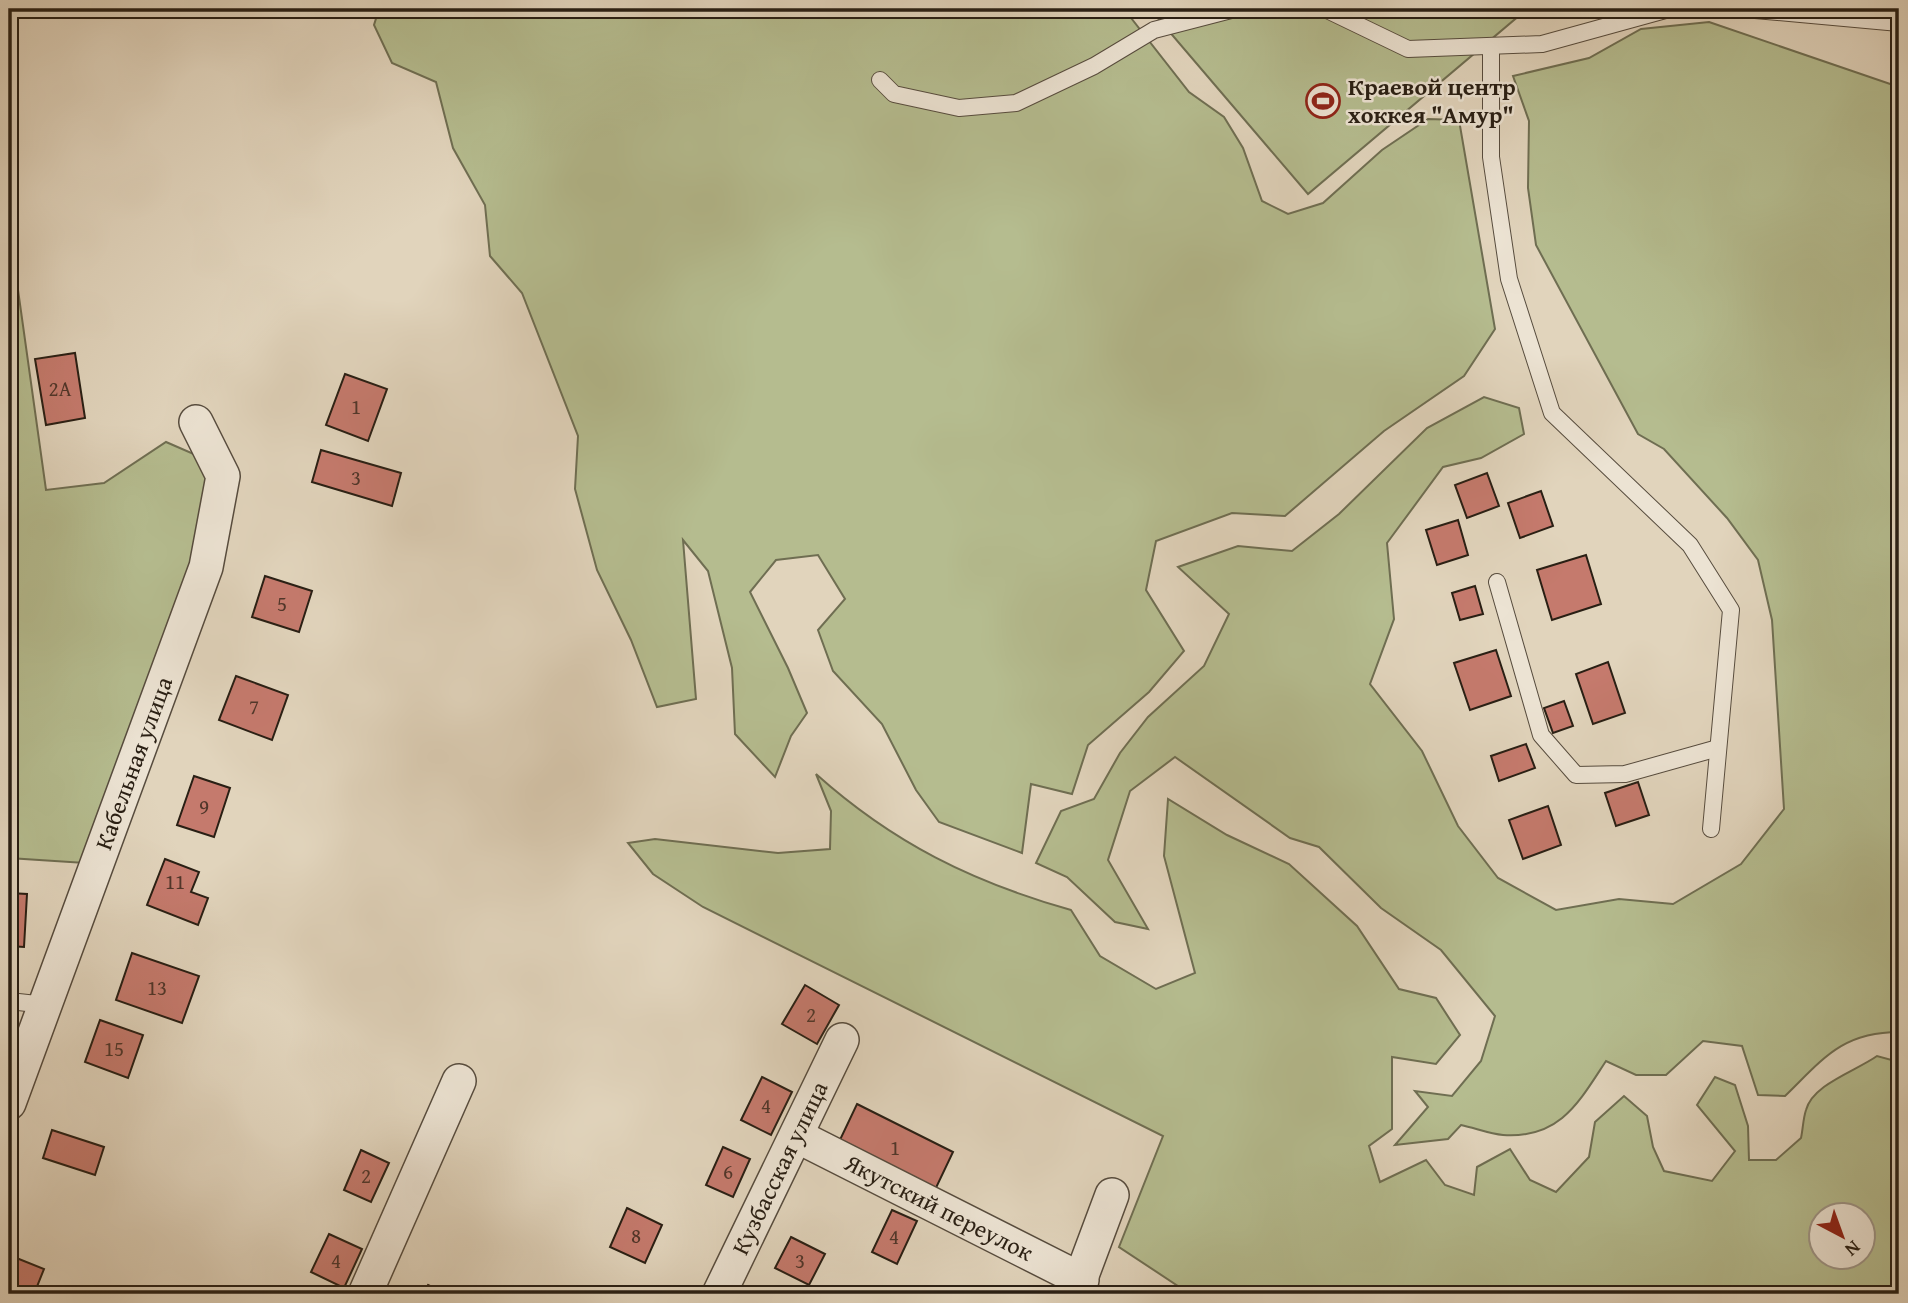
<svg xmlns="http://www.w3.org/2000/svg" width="1908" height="1303" font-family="'Gentium Book Plus',serif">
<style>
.green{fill:#b5bc8f;stroke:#6f6e52;stroke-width:2;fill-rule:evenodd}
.building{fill:#c57a6d;stroke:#291f14;stroke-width:2}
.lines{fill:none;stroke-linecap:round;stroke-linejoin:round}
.service-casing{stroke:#574c3e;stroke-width:18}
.minor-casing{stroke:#574c3e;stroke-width:36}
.service{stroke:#ece3d3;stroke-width:16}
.minor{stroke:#ece3d3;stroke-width:33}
.labels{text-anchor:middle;stroke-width:5;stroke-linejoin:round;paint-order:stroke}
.number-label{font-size:21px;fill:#50362a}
.poi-label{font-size:24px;font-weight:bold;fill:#291f14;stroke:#ece3d3;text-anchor:start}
.street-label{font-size:24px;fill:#291f14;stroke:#ece3d3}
</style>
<rect width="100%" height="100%" fill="#e1d4bc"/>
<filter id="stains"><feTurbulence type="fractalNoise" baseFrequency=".00286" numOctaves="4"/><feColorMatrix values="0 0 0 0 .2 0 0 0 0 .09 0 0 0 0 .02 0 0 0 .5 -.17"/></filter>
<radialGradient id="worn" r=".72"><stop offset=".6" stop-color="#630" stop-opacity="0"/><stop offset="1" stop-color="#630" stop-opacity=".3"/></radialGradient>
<g class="green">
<path d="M379,9H1124L1189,92L1224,117L1243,148L1262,201L1288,214L1323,203L1382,150L1428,119L1459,120L1495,329L1464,376L1384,431L1285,516L1232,513L1156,541L1146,590L1184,651L1149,692L1088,745L1072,794L1031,784L1022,853L939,822L916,790L882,724L833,671L818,630L845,599L818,555L776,560L750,592L788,668L807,713L791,736L775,777L735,734L732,668L708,571L683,540L696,699L657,707L631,640L597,570L575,489L578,436L522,293L490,256L485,205L453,148L436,82L392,63L374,25Z"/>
<path d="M1150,9H1527L1308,194Z"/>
<path d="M1709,22L1899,87V1032C1842,1032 1823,1059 1785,1096L1758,1095L1742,1046L1703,1041L1666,1075H1636L1606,1061C1579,1102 1560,1139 1503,1135C1490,1134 1475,1128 1461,1125L1448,1139L1395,1145L1428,1107L1415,1091L1452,1096L1481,1061L1495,1016L1441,950L1381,908L1319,847L1290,838L1175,757L1130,791L1108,860L1148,929L1115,922L1067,877L1036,863L1061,811L1094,799L1120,753L1148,717L1204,666L1229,614L1178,567L1238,546L1292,551L1339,514L1427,428L1484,397L1519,408L1524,434L1481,458L1443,467L1387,543L1394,619L1370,684L1422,751L1458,826L1498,878L1556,910L1619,899L1673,904L1741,864L1784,809L1772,620L1758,560L1727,518L1664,449L1638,434L1536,245L1528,188L1529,121L1513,76L1589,58L1641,29Z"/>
<path d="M9,151L18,161L12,247L46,490L104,483L166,442L196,455L209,483L194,570L85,863L9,858Z"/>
<path d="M816,774C893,843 972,882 1071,910L1100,956L1156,989L1195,973L1164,856L1168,799L1227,835L1289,864L1357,926L1399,989L1436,998L1460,1035L1436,1064L1392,1057V1129L1369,1146L1380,1182L1426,1160L1445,1185L1474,1195L1477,1167L1510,1149L1530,1180L1556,1192L1589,1157L1595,1122L1624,1096L1647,1116L1653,1147L1664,1171L1712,1181L1735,1151L1697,1105L1715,1077L1735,1085L1748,1126L1749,1160H1776L1801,1138C1803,1129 1803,1119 1806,1110C1813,1084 1856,1071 1877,1056L1899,1062V1294H1190L1119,1247L1163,1136L703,907L653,874L628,843L655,839L778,853L830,849L831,811ZM1820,1216H1862V1258H1820Z"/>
</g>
<g class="building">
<path d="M75,353L85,418L46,425L35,359Z"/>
<path d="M345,374L387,389L368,441L326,425Z"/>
<path d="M321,450L401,473L392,506L312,482Z"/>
<path d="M1487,473L1499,506L1467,518L1455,485Z"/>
<path d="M1541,491L1553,526L1520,538L1508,503Z"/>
<path d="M1458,520L1468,555L1437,565L1426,530Z"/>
<path d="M1586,555L1601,604L1552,620L1537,570Z"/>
<path d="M265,576L312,591L299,632L252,617Z"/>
<path d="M1475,586L1483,614L1460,620L1452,593Z"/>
<path d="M1496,650L1511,696L1470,710L1454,663Z"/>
<path d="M1608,662L1625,713L1593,724L1576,674Z"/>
<path d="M236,676L288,695L272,740L219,720Z"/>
<path d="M1564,701L1573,726L1553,733L1544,708Z"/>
<path d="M1526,744L1535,768L1499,781L1491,756Z"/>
<path d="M194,776L230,788L214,837L177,825Z"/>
<path d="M1638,782L1649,815L1616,826L1605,793Z"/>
<path d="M1548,806L1561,845L1523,859L1509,820Z"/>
<path d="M165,859L199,872L191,892L208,898L198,925L147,905Z"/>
<path d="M9,893L27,894L24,947L9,946Z"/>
<path d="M132,953L199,976L182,1023L116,1000Z"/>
<path d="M805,985L839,1005L817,1044L782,1024Z"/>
<path d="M100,1020L143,1035L128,1078L85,1062Z"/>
<path d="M762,1077L792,1092L771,1135L741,1120Z"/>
<path d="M857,1104L953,1152L934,1192L838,1144Z"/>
<path d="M52,1130L104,1147L95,1175L43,1158Z"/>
<path d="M723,1147L750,1159L733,1197L706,1185Z"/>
<path d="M361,1150L389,1163L371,1202L344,1190Z"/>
<path d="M627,1208L662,1225L645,1263L610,1247Z"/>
<path d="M892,1210L917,1221L897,1264L872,1252Z"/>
<path d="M329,1234L362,1249L344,1288L311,1272Z"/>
<path d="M791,1237L825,1254L809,1285L775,1268Z"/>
<path d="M9,1255L44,1269L34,1294H9Z"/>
<path d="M428,1285L446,1294H424Z"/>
</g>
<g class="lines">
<g class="service-casing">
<g id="service">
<path d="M1325,9L1408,49L1542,44L1669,9"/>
<path d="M1744,9L1899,23"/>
<path d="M1491,46V157L1509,279L1552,413L1690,545L1731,610L1711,829"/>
<path d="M880,80L894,94L959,108L1016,103L1094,66L1154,30L1235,9"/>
<path d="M1497,582L1541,735L1576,775L1625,774L1718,748"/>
<path d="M9,1001L46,1005"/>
</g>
</g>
<g class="minor-casing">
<g id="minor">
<path id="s1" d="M9,1103L206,567L223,476L196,422"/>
<path id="s2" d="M797,1136L1082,1280"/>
<path d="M365,1294L459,1081"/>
<path id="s3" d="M719,1294L842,1040"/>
<path d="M1075,1294L1112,1195"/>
</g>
</g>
<use href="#service" class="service"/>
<use href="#minor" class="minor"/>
</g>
<defs>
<g id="stadium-ring" transform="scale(1.75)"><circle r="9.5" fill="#ece3d3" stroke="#8f2418" stroke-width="1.5"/><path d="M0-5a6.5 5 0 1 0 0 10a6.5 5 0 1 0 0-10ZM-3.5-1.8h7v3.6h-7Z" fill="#8f2418"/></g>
</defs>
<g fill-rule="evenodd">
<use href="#stadium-ring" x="1323" y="101"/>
</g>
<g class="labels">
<g class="number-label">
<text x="60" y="396">2А</text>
<text x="356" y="414">1</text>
<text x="356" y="485">3</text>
<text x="282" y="611">5</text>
<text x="254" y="714">7</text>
<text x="204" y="814">9</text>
<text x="175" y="889">11</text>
<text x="157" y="995">13</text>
<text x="811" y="1022">2</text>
<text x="114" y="1056">15</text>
<text x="766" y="1113">4</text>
<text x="895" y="1155">1</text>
<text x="728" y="1179">6</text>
<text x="366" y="1183">2</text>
<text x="636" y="1243">8</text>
<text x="894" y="1244">4</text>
<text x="336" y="1268">4</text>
<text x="800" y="1268">3</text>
</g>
<g class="poi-label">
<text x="1348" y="95">Краевой центр<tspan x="1348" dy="28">хоккея "Амур"</tspan></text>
</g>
<g class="street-label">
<text dy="8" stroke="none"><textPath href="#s1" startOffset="362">Кабельная улица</textPath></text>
<text dy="8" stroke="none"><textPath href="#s3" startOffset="140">Кузбасская улица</textPath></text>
<text dy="8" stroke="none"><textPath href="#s2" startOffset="159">Якутский переулок</textPath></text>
</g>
</g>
<rect width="1908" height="1303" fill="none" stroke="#e1d4bc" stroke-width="35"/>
<rect x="10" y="10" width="1887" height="1282" fill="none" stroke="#291f14" stroke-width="3.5"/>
<rect x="18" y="18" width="1873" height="1268" fill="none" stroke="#291f14" stroke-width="2"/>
<g transform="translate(1842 1236) rotate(139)"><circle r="33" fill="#ece3d3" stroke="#9e9587" stroke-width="2"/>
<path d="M0-5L12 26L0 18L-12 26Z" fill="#8f2418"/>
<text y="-10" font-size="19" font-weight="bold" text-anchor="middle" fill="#291f14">N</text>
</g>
<rect width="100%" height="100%" filter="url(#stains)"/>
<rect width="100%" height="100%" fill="url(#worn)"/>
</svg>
